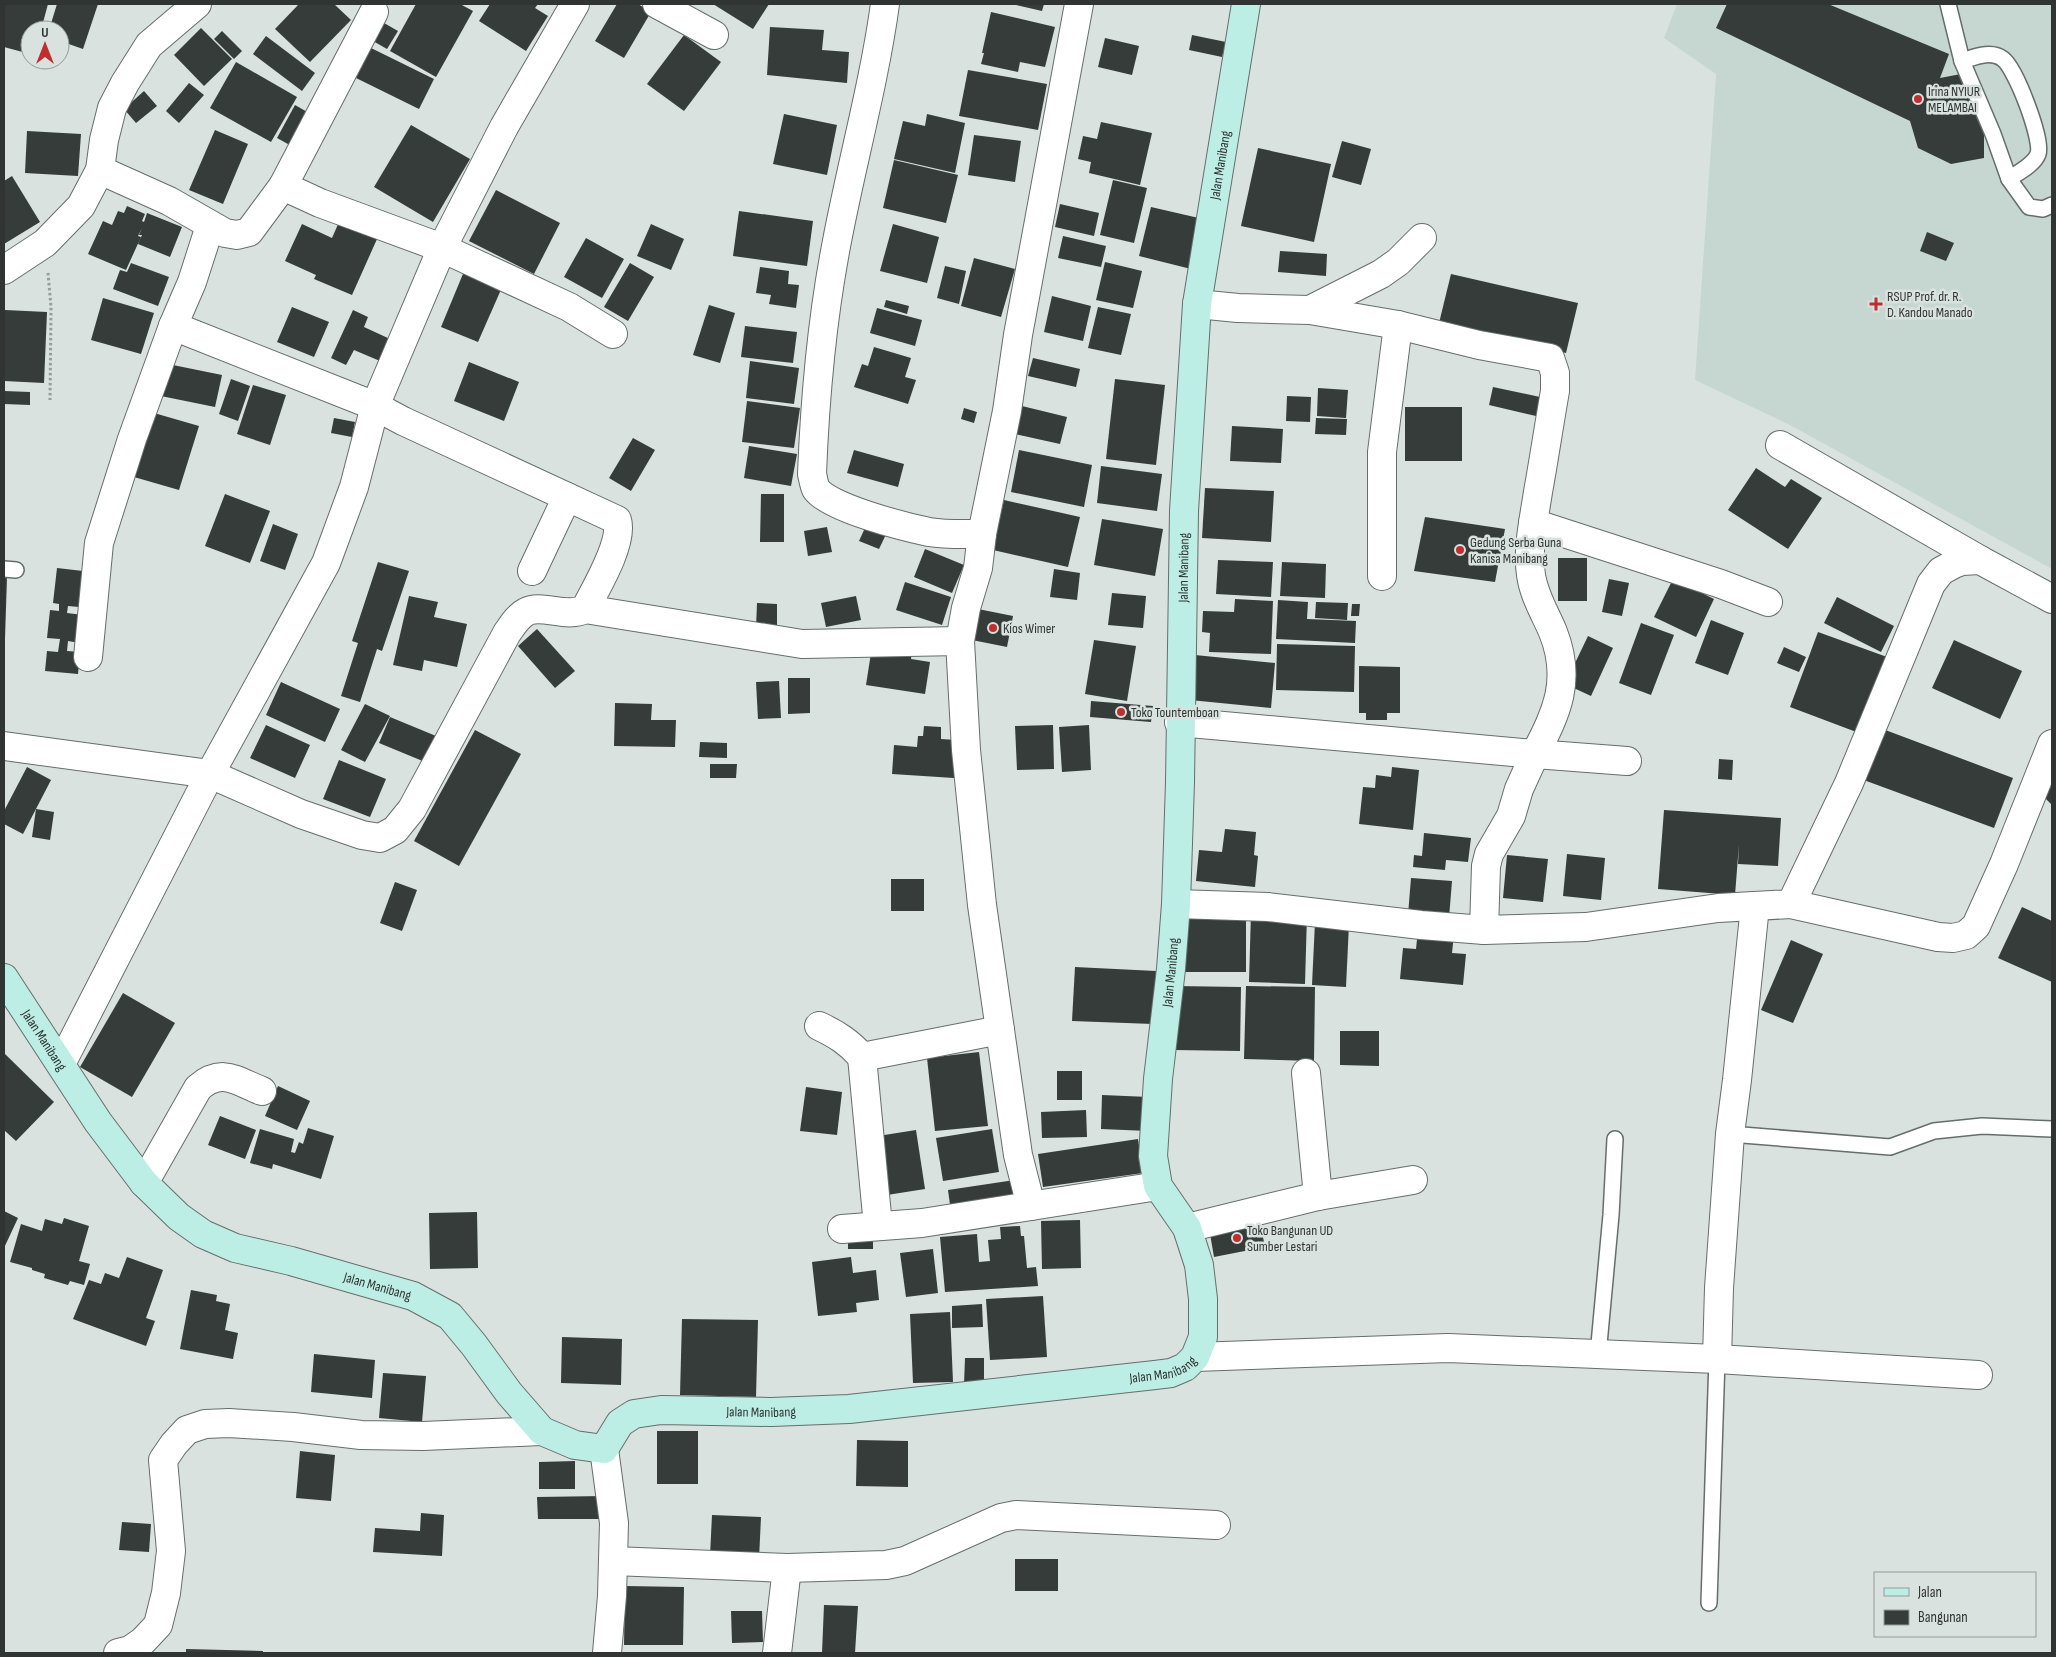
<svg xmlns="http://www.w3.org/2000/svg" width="2056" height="1657" font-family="'Sofia Sans Condensed',sans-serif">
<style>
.built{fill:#c6d7d2}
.building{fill:#353c3a}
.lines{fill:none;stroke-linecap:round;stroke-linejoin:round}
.lane-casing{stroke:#666e6c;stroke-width:18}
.street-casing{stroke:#666e6c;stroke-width:30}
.secondary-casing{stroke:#666e6c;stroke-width:30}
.path{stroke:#959c9a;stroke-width:3;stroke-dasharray:2.5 2.5;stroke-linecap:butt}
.lane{stroke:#fff;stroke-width:15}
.street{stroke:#fff;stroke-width:28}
.secondary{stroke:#bceee5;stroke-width:28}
.poi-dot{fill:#be2f2f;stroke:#d9e2df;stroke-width:2}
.labels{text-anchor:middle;stroke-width:5;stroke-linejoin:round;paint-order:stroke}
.poi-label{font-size:14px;fill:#303432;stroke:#d9e2df;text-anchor:start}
.street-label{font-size:14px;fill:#303432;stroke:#d9e2df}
</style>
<rect width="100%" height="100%" fill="#d9e2df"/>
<path class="built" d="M1677,4H2052V569L1790,425L1695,380L1716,74L1664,38Z"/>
<g class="building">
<path d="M4,4H48L41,30H30V54L4,47Z"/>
<path d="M57,4H98L83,49L60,41V30H49Z"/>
<path d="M299,4H334L351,20L310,62L275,29Z"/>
<path d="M416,4H460L473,11L436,77L390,51Z"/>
<path d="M490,4H538L535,8L548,16L526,51L479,21Z"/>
<path d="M617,4H638L651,12L624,58L595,41Z"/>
<path d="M713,4H769L753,29Z"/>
<path d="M1012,4H1044L1042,11Z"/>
<path d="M1727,4H1828L1949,54L1940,78L1961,74L1984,128V158L1951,164L1918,148L1910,121L1716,28Z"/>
<path d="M991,12L1055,27L1045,67L1020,62L1018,72L981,64L984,53H982Z"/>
<path d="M384,23L398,31L387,49L373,41Z"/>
<path d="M770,27L824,30L822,50L849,52L847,83L767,75Z"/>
<path d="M201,28L232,59L204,86L174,55Z"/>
<path d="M222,31L242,51L234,59L214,39Z"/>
<path d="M684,35L721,62L684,111L647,84Z"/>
<path d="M1192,35L1226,42L1222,57L1189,50Z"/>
<path d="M266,36L315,73L302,91L253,54Z"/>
<path d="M1105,38L1139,46L1132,75L1098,67Z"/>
<path d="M371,48L434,79L419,109L356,78Z"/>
<path d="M236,62L297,97L271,142L210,108Z"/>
<path d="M968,70L1047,84L1038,130L959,116Z"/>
<path d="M189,83L204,95L179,123L166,111Z"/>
<path d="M144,91L157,106L136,123L124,109Z"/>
<path d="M295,105L316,117L297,149L277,138Z"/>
<path d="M784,114L837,125L827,175L773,164Z"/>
<path d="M927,114L965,123L955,173L894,159L903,121L925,126Z"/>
<path d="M1101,122L1152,133L1140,185L1089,173L1091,162L1078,159L1083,136L1097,139Z"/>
<path d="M411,125L470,159L433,222L374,187Z"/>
<path d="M215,130L248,144L223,204L189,190Z"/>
<path d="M27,131L81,134L78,176L25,173Z"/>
<path d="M974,135L1021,141L1015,182L968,175Z"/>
<path d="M1342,141L1371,149L1361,185L1332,177Z"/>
<path d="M1258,148L1331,164L1314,242L1241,226Z"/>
<path d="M894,160L958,175L946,223L883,208Z"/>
<path d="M12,176L40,222L4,244V181Z"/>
<path d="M1113,180L1147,188L1134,243L1100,235Z"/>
<path d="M496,190L560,223L534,274L469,241Z"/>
<path d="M1060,204L1099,213L1094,236L1055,227Z"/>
<path d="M127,206L145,214L142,221L144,222L147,213L182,227L170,257L138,244L142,235H139L142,228L138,236L141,237L126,270L88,254L103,221L112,225L118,211L124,213Z"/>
<path d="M1151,207L1203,219L1191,269L1139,256Z"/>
<path d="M739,211L813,221L807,266L733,256Z"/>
<path d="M339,222L377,239L352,295L314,279L316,275L285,261L302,224L332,238Z"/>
<path d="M651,224L684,239L671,270L637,256Z"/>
<path d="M893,224L939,237L927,283L880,271Z"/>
<path d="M1927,232L1954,243L1946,261L1920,251Z"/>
<path d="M1063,236L1106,246L1101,267L1058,258Z"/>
<path d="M586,238L624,259L602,298L564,277Z"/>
<path d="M1280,251L1327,254L1326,276L1278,272Z"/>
<path d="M974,258L1015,269L1001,317L961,306Z"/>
<path d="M1105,262L1142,271L1133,308L1096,300Z"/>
<path d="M131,263L169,277L158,306L113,289L120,270L127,272Z"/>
<path d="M630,263L654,277L628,321L604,307Z"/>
<path d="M945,266L966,271L959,304L937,298Z"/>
<path d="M760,267L789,271L788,284L799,285L796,308L769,304L771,295L756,293Z"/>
<path d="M465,269L503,285L478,342L441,327Z"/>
<path d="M1451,274L1578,303L1566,353L1439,323Z"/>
<path d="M1052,296L1091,306L1083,341L1044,332Z"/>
<path d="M103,298L154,313L141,354L91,340Z"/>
<path d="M886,300L909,306L907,314L884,307Z"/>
<path d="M709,305L735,313L720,363L693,355Z"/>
<path d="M292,307L329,322L314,357L277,342Z"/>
<path d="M1098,307L1131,314L1121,355L1088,348Z"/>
<path d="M877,308L922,320L915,346L870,333Z"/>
<path d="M5,310L47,312L44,383L4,381Z"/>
<path d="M353,310L368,317L364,327L390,339L380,361L354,350L346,365L331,358Z"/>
<path d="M745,326L797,332L793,363L741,357Z"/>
<path d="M874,347L911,358L905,377L916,380L908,404L854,387L862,364L868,366Z"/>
<path d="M1033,358L1080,369L1076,387L1028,376Z"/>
<path d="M750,361L799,368L794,404L746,398Z"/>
<path d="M469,362L519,382L504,421L454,401Z"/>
<path d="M163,363L222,375L215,407L156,395Z"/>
<path d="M231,379L250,386L238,421L219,414Z"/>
<path d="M1115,379L1165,385L1156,465L1106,459Z"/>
<path d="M253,385L286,395L270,445L237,434Z"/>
<path d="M1493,387L1540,397L1536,416L1489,405Z"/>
<path d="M1318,388L1348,390L1346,418L1317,416Z"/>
<path d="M4,391L30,392V405L4,404Z"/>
<path d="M1287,396L1311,397L1310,422L1286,421Z"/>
<path d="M747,401L800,408L794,448L742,442Z"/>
<path d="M1022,406L1067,417L1060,444L1015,434Z"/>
<rect x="1405" y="407" width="57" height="54"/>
<path d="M964,408L977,412L974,423L961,419Z"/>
<path d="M154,413L199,426L179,490L134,477Z"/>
<path d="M334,418L355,422L352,437L331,433Z"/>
<path d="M1316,418L1347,419L1346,435L1315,434Z"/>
<path d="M1232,426L1283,429L1281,463L1230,461Z"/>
<path d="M633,438L655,450L631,491L609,478Z"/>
<path d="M749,446L797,454L791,486L744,478Z"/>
<path d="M854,450L904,464L898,487L847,473Z"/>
<path d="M1019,450L1092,465L1084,507L1011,492Z"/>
<path d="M1101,466L1162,474L1157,511L1097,503Z"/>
<path d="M1756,468L1785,487L1791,479L1822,498L1788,549L1728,510Z"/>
<path d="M1205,488L1274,491L1271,542L1202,538Z"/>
<path d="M225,494L270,511L250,563L205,546Z"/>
<path d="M761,494H784V542H760Z"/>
<path d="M1004,500L1080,517L1068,567L993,550Z"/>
<path d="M870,517L890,526L879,549L859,541Z"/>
<path d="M1425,517L1505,529L1495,582L1414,571Z"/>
<path d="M1102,519L1163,529L1155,576L1094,565Z"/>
<path d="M273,524L298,534L285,570L260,561Z"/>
<path d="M827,527L832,552L808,556L804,531Z"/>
<path d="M925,549L964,565L952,593L914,577Z"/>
<rect x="1558" y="558" width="29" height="43"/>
<path d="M1218,560L1273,562L1271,597L1216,594Z"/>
<path d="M378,562L409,571L382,651L377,649L360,702L341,696L358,643L352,641Z"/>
<path d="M1282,562L1326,564L1325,598L1280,596Z"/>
<path d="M57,568L83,571L79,607L68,606L67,613L83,615L80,643L68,641L67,651L80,652L78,674L45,671L47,651L58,652L60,639L47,638L50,610L59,611V604L53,603Z"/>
<path d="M1054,569L1080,573L1077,600L1050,597Z"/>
<path d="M4,578H7L5,638H4Z"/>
<path d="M1609,579L1629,583L1622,616L1602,612Z"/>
<path d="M1673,579L1714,599L1696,637L1654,617Z"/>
<path d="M905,582L951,597L942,625L896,610Z"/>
<path d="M1112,593L1146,596L1143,628L1108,625Z"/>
<path d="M409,596L438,602L434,617L467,624L457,667L424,660L422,671L393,665Z"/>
<path d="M856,596L861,620L826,627L821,603Z"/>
<path d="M1837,597L1894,626L1881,652L1824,623Z"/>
<path d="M1235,599L1273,601L1271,654L1209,652L1210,633L1202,632L1203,611L1234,612Z"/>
<path d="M1278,600L1308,602L1307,619L1356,621L1355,643L1276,639Z"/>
<path d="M1316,602L1348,603L1347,620L1315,618Z"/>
<path d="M757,603L777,604V628H756Z"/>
<path d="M1352,604H1360L1359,616H1351Z"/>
<path d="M978,609L1013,616L1007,647L972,640Z"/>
<path d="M1711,620L1744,633L1728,675L1695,663Z"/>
<path d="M1641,623L1674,635L1651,695L1619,683Z"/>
<path d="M537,629L575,671L555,688L518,646Z"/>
<path d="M1818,632L1887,657L1859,733L1790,707Z"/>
<path d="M1588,636L1613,648L1591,696L1565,684Z"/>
<path d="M1094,640L1136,646L1127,701L1085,694Z"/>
<path d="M1954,640L2022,671L2000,719L1932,688Z"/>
<path d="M1277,644L1355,646L1354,692L1276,690Z"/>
<path d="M1784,647L1806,657L1799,672L1777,663Z"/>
<path d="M912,649L911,659L930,662L925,694L866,685L871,653Z"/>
<path d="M1195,655L1275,663L1271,708L1190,700Z"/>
<path d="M1359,666L1400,667V713H1387V720H1366V713H1359Z"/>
<path d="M788,678H810V713L788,714Z"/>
<path d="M779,681L781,718L758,719L756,682Z"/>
<path d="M281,682L340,709L325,742L266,715Z"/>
<path d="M1091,701L1153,706L1151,722L1090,717Z"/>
<path d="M615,703L652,704L651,720H676L675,747L614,746Z"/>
<path d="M365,704L390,716L365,762L341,750Z"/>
<path d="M390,717L436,736L425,762L379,743Z"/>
<path d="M266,725L310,745L295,778L250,758Z"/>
<path d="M1053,725L1054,769L1017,770L1015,726Z"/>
<path d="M1089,725L1091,770L1062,772L1059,727Z"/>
<path d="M924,726L941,727V739L957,740L954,778L892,774L894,745L917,747L918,736H923Z"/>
<path d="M1880,728L2013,778L1994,828L1861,779Z"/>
<path d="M475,730L521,754L459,866L414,841Z"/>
<path d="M700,742L727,743V758L699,757Z"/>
<path d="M1719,759L1733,760L1732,780L1718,779Z"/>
<path d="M339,760L386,779L370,817L323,799Z"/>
<path d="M710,764H737L736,778H710Z"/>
<path d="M27,767L51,780L23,834L4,824V811Z"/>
<path d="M1392,767L1419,770L1413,830L1359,824L1363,787L1375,788L1376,775L1391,777Z"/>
<path d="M2052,786V805L2043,796Z"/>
<path d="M36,809L54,812L50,840L32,837Z"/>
<path d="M1664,810L1781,818L1778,866L1738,864L1739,844L1735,895L1658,889Z"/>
<path d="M1225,829L1256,832L1254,855L1258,856L1255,887L1196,881L1199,850L1222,852Z"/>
<path d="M1424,833L1471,838L1468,862L1446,860L1445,870L1413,867L1414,855L1422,856Z"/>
<path d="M1567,854L1605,858L1601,900L1563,896Z"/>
<path d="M1507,855L1548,859L1543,902L1503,898Z"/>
<path d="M1411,878L1452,881L1449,918L1408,915Z"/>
<rect x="891" y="879" width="33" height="32"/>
<path d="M395,882L417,890L402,931L380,923Z"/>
<path d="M2022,907L2052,921V982L1998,958Z"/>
<path d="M1251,912L1307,914L1305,984L1249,982Z"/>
<rect x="1178" y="916" width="68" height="56"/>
<path d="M1315,922L1349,924L1346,987L1312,985Z"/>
<path d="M1418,930L1454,934L1452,953L1466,954L1463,985L1400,979L1403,948L1416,949Z"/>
<path d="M1791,940L1823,954L1793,1023L1761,1010Z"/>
<path d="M1075,967L1156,971L1153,1024L1072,1021Z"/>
<path d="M1175,986L1241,987L1240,1051L1174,1050Z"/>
<path d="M1246,986L1315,987L1314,1061L1244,1059Z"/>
<path d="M123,993L175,1023L132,1097L80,1067Z"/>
<path d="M1340,1031H1379V1066L1340,1065Z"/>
<path d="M979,1052L988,1126L935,1131L927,1058Z"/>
<path d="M4,1053L54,1102L16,1141L4,1130Z"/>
<rect x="1057" y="1071" width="25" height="29"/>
<path d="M278,1086L310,1101L297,1130L265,1116Z"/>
<path d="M806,1087L842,1092L837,1135L800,1131Z"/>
<path d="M1102,1095L1149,1097L1148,1131L1101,1129Z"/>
<path d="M1086,1110L1087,1137L1042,1138L1041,1112Z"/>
<path d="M220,1116L256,1130L245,1159L208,1145Z"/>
<path d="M308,1128L334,1136L321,1179L273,1164L272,1169L250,1163L260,1129L294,1139L291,1152L295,1153L299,1142L303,1144Z"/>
<path d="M992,1129L999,1172L943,1181L936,1138Z"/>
<path d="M916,1130L925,1189L887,1195L878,1136Z"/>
<path d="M1138,1139L1143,1173L1043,1187L1038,1154Z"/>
<path d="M1021,1179L1025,1200L951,1212L948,1190Z"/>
<path d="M4,1211L18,1218L4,1248Z"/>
<path d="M477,1212L478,1268L430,1269L429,1213Z"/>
<path d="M64,1218L89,1226L79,1261L90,1264L84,1285L70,1281L68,1285L44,1278L45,1274L32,1270V1268L10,1262L21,1224L42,1231L45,1219L62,1224Z"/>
<path d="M1259,1218L1265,1247L1214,1257L1209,1228Z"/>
<path d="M1080,1220L1081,1268L1042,1269L1041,1221Z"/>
<path d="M1020,1226L1021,1236H1024L1027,1268L1036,1267L1038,1286L945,1292L940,1237L977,1234L979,1262L990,1261L988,1240L1001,1239L1000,1227Z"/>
<rect x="848" y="1235" width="25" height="14"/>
<path d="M933,1249L938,1293L906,1297L900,1253Z"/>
<path d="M127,1257L163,1270L146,1318L155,1321L146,1346L73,1319L89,1280L101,1284L105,1273L119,1278Z"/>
<path d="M851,1257L853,1273L876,1270L879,1300L856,1303L857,1312L818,1316L812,1262Z"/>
<path d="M191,1290L217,1295L216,1301L230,1304L225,1330L238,1333L233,1359L180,1349Z"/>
<path d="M1043,1296L1047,1357L990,1360L986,1299Z"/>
<path d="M982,1304L983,1327L952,1328V1306Z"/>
<path d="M950,1312L953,1382L913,1383L910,1314Z"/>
<path d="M682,1319L758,1320L756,1397L680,1395Z"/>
<path d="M562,1337L622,1339L621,1385L561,1383Z"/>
<path d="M314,1354L375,1360L372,1398L311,1392Z"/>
<path d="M965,1358H984V1385L964,1384Z"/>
<path d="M383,1373L426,1376L422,1422L379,1418Z"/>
<rect x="657" y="1431" width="41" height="53"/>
<path d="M857,1440L908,1441V1487L856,1486Z"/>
<path d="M300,1451L335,1455L331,1501L296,1498Z"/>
<path d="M575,1461V1489H539V1462Z"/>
<path d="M604,1496V1519H538L537,1497Z"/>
<path d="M421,1513L444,1515L442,1556L373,1552L375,1528L420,1531Z"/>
<path d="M712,1515L761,1517L759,1559L710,1556Z"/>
<path d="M122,1522L151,1524L149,1552L119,1550Z"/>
<rect x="1015" y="1559" width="43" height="32"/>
<path d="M625,1586L684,1587L683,1645H624Z"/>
<path d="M824,1605L858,1606L855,1653H822Z"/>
<path d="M731,1611H762L763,1642L732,1643Z"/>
<path d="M186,1649L263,1651V1653H186Z"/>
</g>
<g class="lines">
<g class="lane-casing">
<g id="lane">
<path d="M1948,4L1962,61L1993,134L2009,179L2029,207L2043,209L2052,205"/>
<path d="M1962,61C1975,57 1991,50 2003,59C2016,69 2043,140 2038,154C2034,165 2017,173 2009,179"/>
<path d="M4,569L16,570"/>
<path d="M1730,1134L1890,1147L1934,1131L1982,1126L2052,1129"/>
<path d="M1598,1355L1611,1215L1615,1139"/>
<path d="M1709,1603L1717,1359"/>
</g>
</g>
<g class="street-casing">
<g id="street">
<path d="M657,4L714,35"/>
<path d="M885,4C874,84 852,162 837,241C822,318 815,396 812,474C813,478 814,485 816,489C829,508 905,527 929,532C947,535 965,534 982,534"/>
<path d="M100,170L169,201L225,233L237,235L249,232L283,186L320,203L442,248L504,127L575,4"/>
<path d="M283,186L374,12"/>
<path d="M4,270L45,243L81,206L100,170L104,140L112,108L125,83L149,45L197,4"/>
<path d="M1197,304L1238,308L1310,310L1398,325L1382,452V576"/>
<path d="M1310,310L1381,274L1398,262L1422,238"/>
<path d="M1398,325L1479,345L1550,358L1555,373V391C1549,425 1544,459 1538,492C1534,519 1527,548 1531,575C1534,596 1545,613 1553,632C1572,680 1557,712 1535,754L1627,761"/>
<path d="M1780,445L1980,560"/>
<path d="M1533,523L1721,584L1768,602"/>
<path d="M532,571L567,497"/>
<path d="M585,609L802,644L960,641"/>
<path d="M88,657L99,543L132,439L173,326"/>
<path d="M4,746L210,774L301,814L362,835L380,838L395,830L412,809L507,633C512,626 518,616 526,612C541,603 567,619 585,609C596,588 624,542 617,520L403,421L375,406L173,326L192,282L210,226"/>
<path d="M1176,904L1268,907L1421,925L1484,930L1486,866L1489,854L1511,816L1519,789L1535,754L1179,722"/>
<path d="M1791,904L1938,937L1953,938L1966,935L1976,926L2004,864L2052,744"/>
<path d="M1484,930L1586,927L1718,908L1791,904L1849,783L1931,584L1941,571L1954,564L1962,561L1980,560L2052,599"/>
<path d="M819,1026C836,1034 849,1042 862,1057L1000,1030"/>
<path d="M862,1057L878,1226"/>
<path d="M61,1064L210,774L326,563L354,487L375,406L442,248L569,307L613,334"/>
<path d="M1306,1073L1318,1196"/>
<path d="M144,1183L198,1088C222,1067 236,1081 262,1091"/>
<path d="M1031,1206L1018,1155L982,905L966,750L960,641L966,608L978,568L982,534L1007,411L1018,335L1079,4"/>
<path d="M1187,1228L1318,1196L1413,1180"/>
<path d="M842,1229L922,1223L1158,1186"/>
<path d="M1195,1357L1448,1348L1717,1359L1978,1375"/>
<path d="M1717,1359L1719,1288L1730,1134L1737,1080L1755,906"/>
<path d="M604,1449L614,1523L612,1596L607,1653"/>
<path d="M613,1561L787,1568L886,1565L905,1561L1001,1518L1016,1515L1216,1525"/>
<path d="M118,1653L130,1650L143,1641L158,1625L166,1593L171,1551L163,1460L174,1444L187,1430L205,1424L229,1423L293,1427L361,1435L423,1436L542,1431"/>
<path d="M777,1653L787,1568"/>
</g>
</g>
<g class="secondary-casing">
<g id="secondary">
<path id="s1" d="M4,978L98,1122L144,1183L179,1217L203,1234L235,1248L291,1261L413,1296L450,1316L474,1345L509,1393L542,1431L575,1445L604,1449L620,1423L634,1414L661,1410L771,1412L849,1409L1155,1375L1171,1373L1185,1367L1195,1357L1203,1337V1299L1199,1265L1187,1228L1158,1186L1153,1156L1158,1079L1171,969L1176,904L1180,782L1184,511L1197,304L1246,4"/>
</g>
</g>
<path class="path" d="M48,273L51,307L50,400"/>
<use href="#lane" class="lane"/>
<use href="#street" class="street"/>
<use href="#secondary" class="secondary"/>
</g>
<g class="poi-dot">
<circle cx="1918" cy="99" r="5"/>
<path d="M1873.5 296.5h5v5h5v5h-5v5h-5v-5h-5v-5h5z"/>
<circle cx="1460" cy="550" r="5"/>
<circle cx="993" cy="628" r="5"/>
<circle cx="1121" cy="712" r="5"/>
<circle cx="1237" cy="1238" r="5"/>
</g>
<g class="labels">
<g class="poi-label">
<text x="1928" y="96">Irina NYIUR<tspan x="1928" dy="16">MELAMBAI</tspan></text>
<text x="1887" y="301">RSUP Prof. dr. R.<tspan x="1887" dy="16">D. Kandou Manado</tspan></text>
<text x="1470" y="547">Gedung Serba Guna<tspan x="1470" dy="16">Kanisa Manibang</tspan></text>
<text x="1003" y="633">Kios Wimer</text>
<text x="1131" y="717">Toko Tountemboan</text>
<text x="1247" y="1235">Toko Bangunan UD<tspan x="1247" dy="16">Sumber Lestari</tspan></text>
</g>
<g class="street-label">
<text dy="5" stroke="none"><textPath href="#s1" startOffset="2625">Jalan Manibang</textPath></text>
<text dy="5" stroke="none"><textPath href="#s1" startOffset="2220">Jalan Manibang</textPath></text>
<text dy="5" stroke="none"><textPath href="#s1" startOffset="1815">Jalan Manibang</textPath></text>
<text dy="5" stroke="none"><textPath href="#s1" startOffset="74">Jalan Manibang</textPath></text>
<text dy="5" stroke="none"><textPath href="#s1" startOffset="509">Jalan Manibang</textPath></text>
<text dy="5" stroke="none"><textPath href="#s1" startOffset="1380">Jalan Manibang</textPath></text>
<text dy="5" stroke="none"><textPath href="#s1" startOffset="975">Jalan Manibang</textPath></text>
</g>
</g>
<rect width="2056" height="1657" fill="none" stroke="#303432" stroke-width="10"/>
<rect x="1874" y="1572" width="162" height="65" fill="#d9e2df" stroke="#959c9a"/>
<rect x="1884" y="1588" width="25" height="8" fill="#bceee5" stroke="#959c9a"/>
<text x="1918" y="1597" font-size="15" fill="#303432">Jalan</text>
<rect x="1884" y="1610" width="25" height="15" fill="#353c3a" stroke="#959c9a"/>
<text x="1918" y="1622" font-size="15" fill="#303432">Bangunan</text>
<g transform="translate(45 45)"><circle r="24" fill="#d9e2df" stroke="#959c9a"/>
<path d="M0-4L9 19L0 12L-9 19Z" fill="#be2f2f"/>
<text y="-8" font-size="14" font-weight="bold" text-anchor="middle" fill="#303432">U</text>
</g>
</svg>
